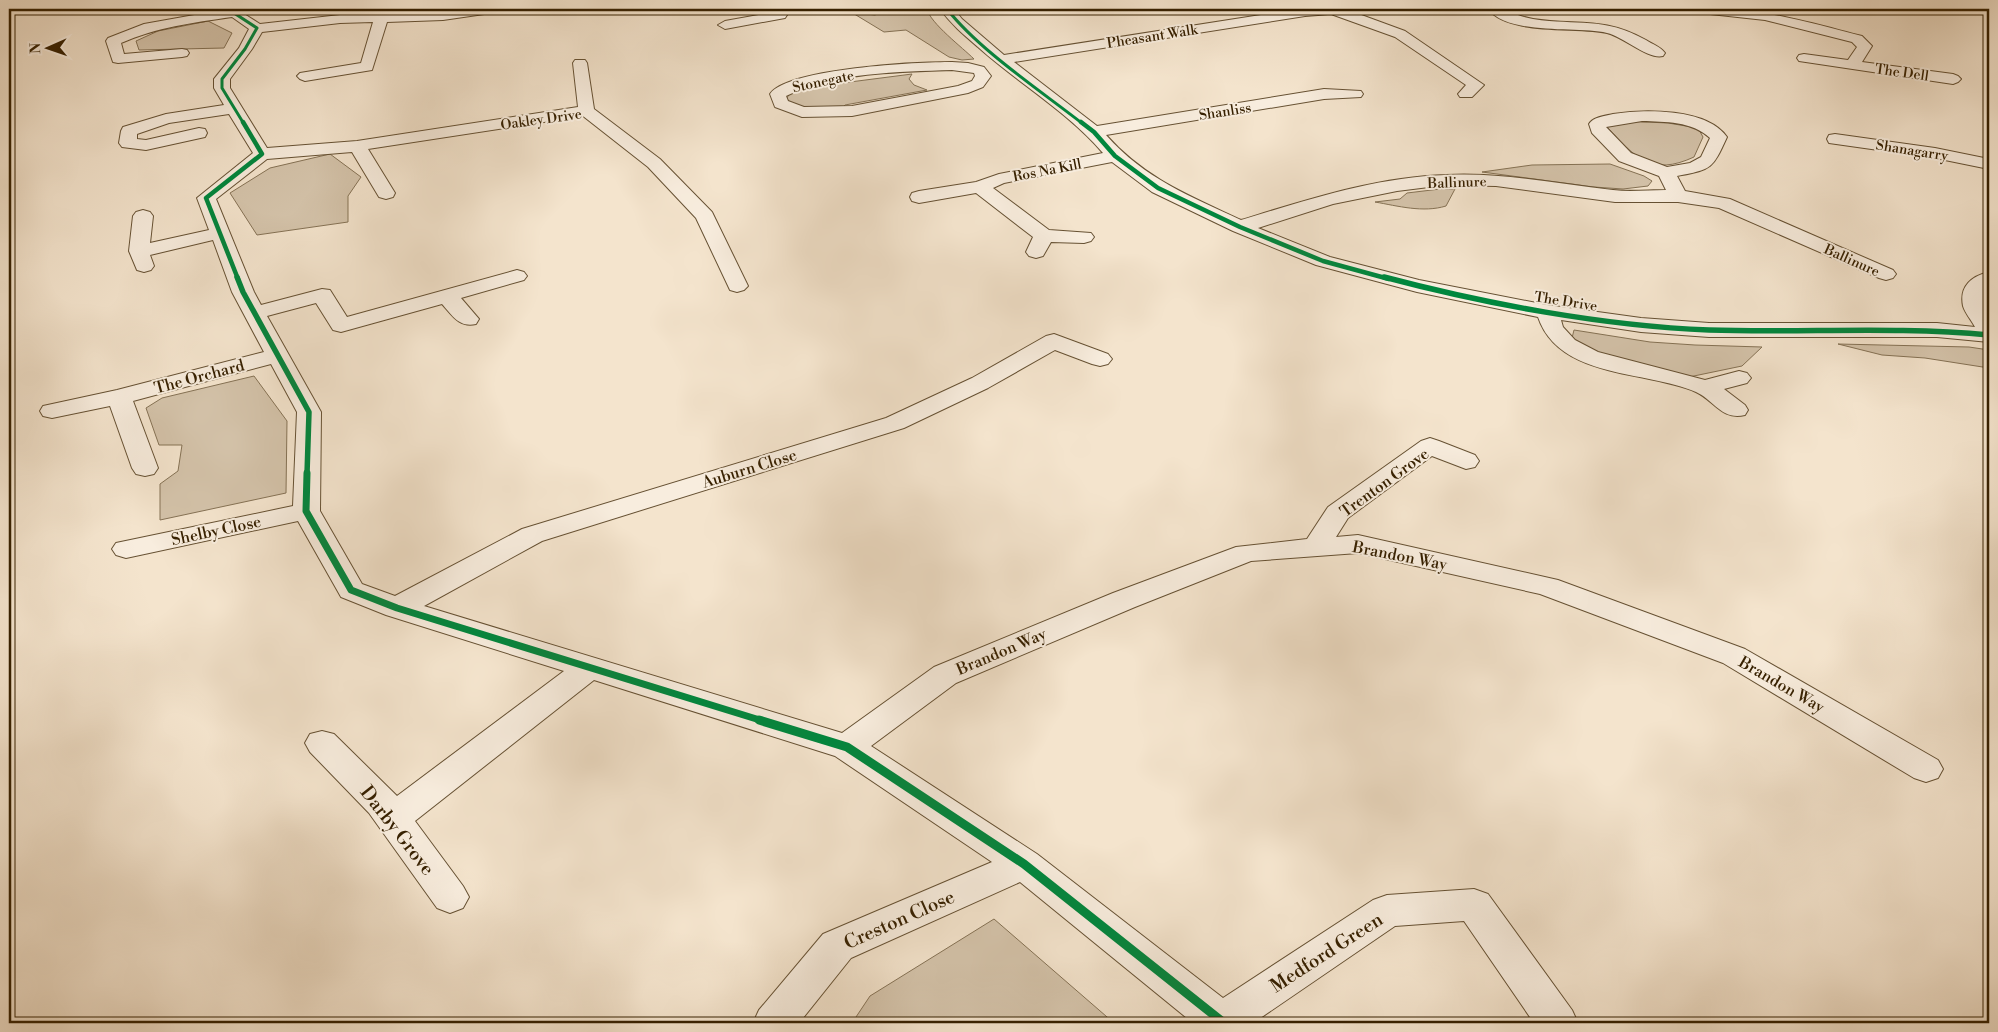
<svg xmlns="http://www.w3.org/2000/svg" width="1998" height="1032" font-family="'Libre Bodoni',serif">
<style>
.green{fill:#d4c3aa;stroke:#857255}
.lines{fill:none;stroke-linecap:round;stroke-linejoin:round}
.minor-casing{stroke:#665133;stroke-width:2}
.minor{fill:#f8edde;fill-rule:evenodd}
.cycleway-far4-casing{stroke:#f8edde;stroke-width:5}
.cycleway-far3-casing{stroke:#f8edde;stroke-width:6}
.cycleway-far2-casing{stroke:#f8edde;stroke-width:8}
.cycleway-far1-casing{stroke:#f8edde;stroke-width:10}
.cycleway-casing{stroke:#f8edde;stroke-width:12}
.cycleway-far4{stroke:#00873e;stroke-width:3}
.cycleway-far3{stroke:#00873e;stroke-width:4.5}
.cycleway-far2{stroke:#00873e;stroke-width:5.5}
.cycleway-far1{stroke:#00873e;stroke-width:7}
.cycleway{stroke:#00873e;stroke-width:9}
.labels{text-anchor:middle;stroke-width:4;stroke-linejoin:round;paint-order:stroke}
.far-street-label{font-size:14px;fill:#362000;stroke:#f8edde}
.street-label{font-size:16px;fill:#362000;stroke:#f8edde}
.near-street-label{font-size:19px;fill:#362000;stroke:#f8edde}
</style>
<rect width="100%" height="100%" fill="#f4e4cd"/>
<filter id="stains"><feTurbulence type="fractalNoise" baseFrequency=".004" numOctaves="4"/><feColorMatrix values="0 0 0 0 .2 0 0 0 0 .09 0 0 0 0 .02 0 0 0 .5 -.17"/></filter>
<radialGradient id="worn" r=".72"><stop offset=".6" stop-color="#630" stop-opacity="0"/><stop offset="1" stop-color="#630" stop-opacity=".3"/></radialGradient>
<g class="green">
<path d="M887,9H927C930,23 963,48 974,59L962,60L949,57L906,30L884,32L851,12L875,15Z"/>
<path d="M208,21L232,33L224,48L139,50L136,41L158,31Z"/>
<path d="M912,74L909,79L914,85L927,90L845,105L842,108H804L790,104L787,98L790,92L815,83L819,86Z"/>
<path d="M1623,121L1668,123L1698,128L1703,137L1694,157C1651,177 1635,157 1607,127Z"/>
<path d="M330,154L361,177L348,196V222L257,235L230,193L270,168Z"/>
<path d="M1610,164L1644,176L1652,181L1648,186L1623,189L1594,187L1482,172L1532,165Z"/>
<path d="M1440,189H1455L1446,206C1423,213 1398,206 1375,202L1400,199L1407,193Z"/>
<path d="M1574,330L1650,342L1695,345L1762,347L1742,366L1689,377L1589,350L1572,338Z"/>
<path d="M1838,344L1969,347L1989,350V368L1925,358L1882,355Z"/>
<path d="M254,376L287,421L286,493L160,520V484L178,471L182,445H159L146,408L162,398Z"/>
<path d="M994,919L1114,1023H852L870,996Z"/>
</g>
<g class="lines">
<g class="minor-casing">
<g id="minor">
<path d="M228,9H242L241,12L260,24L340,15L498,9L496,12L491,13L443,20L387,22L372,70L305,81L300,79L297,76L300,73L361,63L373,22L340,23L262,32L252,49L230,79V88L267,148L357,141L578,107L573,63L575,60H585L587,63L594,109L660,159L712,212L748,286L744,290L737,292L730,290L696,218L648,167L583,116L368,149L395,193L393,197L386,199L379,197L352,152L267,159L216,199L254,292L261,305L322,289L330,290L347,317L517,270L524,272L527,276L524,280L461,298L479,319L476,324C459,328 452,315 442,304L341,332L333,330L316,303L267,316L321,412L320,511L362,584L395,596L522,529L886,418L972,378L1046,336L1054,334L1108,354L1112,359L1108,364L1100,366L1092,364L1055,350L988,388L904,428L542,541L424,606L842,733L934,667L1113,593L1236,547L1307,539L1328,507L1421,441L1430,438L1439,441L1475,455L1479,461L1475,467L1466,469L1432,456L1348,518L1336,537L1358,535L1558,580L1745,649L1938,760L1943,769L1938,778L1926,782L1914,778L1723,663L1540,594L1358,553L1251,561L1135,607L956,683L871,746L1037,854L1223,998L1373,900L1387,895L1474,889L1488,894L1572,1010L1578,1023H1534L1464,921L1395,926L1253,1023H1193L1020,882L851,958L799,1023H753L759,1010L823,934L992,862L835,756L594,680L415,821L463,886L469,897L463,908L450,913L437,908L369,813L310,752L305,743L310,734L322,731L334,734L397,796L564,671L386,615L341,597L298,521L126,558L116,555L112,549L116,543L293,506L297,412L271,364L133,401L158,468L154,474L145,476L136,474L132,468L110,406L52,418L43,416L40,411L43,406L117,390L264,352L232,292L213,240L150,255L154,266L151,270L144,272L137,270L129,251L133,216L136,212L143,210L150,212L153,216L150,243L209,230L197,198L253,153L229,114L169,123L137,134V139L146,140L199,128L205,129L207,133L205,137L146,150L122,147L119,143L121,131L123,127L166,114L224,105L214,88V79L239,48L249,29L232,17C191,23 158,27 121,43L124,54L182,49L187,50L189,53L187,56L182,57L118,63L113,62L106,41L108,38L144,24Z"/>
<path d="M940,9H954L962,19L1004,55L1300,9H1345L1405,31L1484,85L1472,97H1460L1458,94L1466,85L1395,37L1331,14L1305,16L1014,62L1097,126L1324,89L1361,91L1363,94L1361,97L1324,99L1106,135C1145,179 1190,196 1241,220C1307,200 1376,177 1446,175C1502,172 1557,184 1613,190C1630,192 1648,190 1666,190L1659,176L1619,161L1592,133L1589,124C1593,117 1605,116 1613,114C1644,109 1707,108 1727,137C1712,170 1712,169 1677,176L1685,191L1730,199L1893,270L1896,274L1893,278L1886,280L1879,278L1719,208L1678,202H1615L1496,186L1445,185L1397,191L1333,204L1258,228L1330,257L1419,280L1547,305L1641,318L1709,323H1937L1975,327C1972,321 1965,313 1963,306C1959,286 1972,276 1989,272V287L1985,289V306L1989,313V342L1937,337H1709L1641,332L1561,320L1563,327L1575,340L1598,352L1705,380L1739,371L1747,373L1751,378L1747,383L1724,389L1745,405L1748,410L1745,415C1722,421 1714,400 1696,392C1645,370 1559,379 1538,317L1417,292L1316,265L1233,231L1152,192L1112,162L1004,183L993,188L1049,230L1091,233L1094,237L1091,241L1084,243L1051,242L1043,256L1036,258L1029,256L1026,252L1033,237L976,193L919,203L912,201L910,197L912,193L919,191L976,182L999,174L1103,153C1068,112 1018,83 978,47C964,35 951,24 940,9ZM1642,121C1665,122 1692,121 1710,138L1701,157L1690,163L1667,167L1631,153L1606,127Z"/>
<path d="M1488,9C1507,8 1515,16 1533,19C1578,26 1603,16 1646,40C1652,44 1661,47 1665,53L1663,56C1648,60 1624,37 1607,33C1577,26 1509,36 1488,9Z"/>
<path d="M1694,9C1752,5 1806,22 1862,36L1872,46L1862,62L1953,74L1958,76L1961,79L1958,82L1953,84L1799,61L1797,58L1799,55L1804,54L1848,60L1857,47L1852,42L1765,20L1701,13Z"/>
<path d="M780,11L785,12L787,15L785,18L725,29L718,25L725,21Z"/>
<path d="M952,62L968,63L984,67L991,76L983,87L968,93L852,116L802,117L775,107L770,94C788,68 919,62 952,62ZM952,70L974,73L975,76L972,81L958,86L852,106L804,107L788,101L786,96C836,72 898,72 952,70Z"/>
<path d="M1835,134L1935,148L1989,159V169L1935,158L1829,143L1827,139L1829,135Z"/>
</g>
</g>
<use href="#minor" class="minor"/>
<g class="cycleway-far4-casing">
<g id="cycleway-far4">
<path d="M235,9L234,13L257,28L245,49L222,79V88L244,124"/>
<path d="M947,9C979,50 1041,91 1083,124"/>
</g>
</g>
<g class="cycleway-far3-casing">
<g id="cycleway-far3">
<path d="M1081,122L1094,132L1115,156L1158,188L1240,227L1323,261L1389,279"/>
<path d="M238,279L206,198L262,154L243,122"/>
</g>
</g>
<g class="cycleway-far2-casing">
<g id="cycleway-far2">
<path d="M237,277L243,292L309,412L307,474"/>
<path d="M1384,277C1486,304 1604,326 1709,330C1803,333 1896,326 1989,335"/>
</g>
</g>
<g class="cycleway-far1-casing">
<path id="cycleway-far1" d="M307,473L306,511L351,590L397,608L763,721"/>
</g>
<g class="cycleway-casing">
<path id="cycleway" d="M759,720L847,747L1024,864L1224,1023"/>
</g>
<use href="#cycleway-far4" class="cycleway-far4"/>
<use href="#cycleway-far3" class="cycleway-far3"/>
<use href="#cycleway-far2" class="cycleway-far2"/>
<use href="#cycleway-far1" class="cycleway-far1"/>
<use href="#cycleway" class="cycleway"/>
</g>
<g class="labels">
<g class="far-street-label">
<text transform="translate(1152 36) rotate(-9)" y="5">Pheasant Walk</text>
<text transform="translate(1902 72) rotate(8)" y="5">The Dell</text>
<text transform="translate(823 81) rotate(-12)" y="5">Stonegate</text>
<text transform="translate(1225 111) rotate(-9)" y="5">Shanliss</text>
<text transform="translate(541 119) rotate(-8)" y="5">Oakley Drive</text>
<text transform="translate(1912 150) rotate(9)" y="5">Shanagarry</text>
<text transform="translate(1047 170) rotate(-11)" y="5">Ros Na Kill</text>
<text transform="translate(1457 182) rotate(-2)" y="5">Ballinure</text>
<text transform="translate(1852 260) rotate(24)" y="5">Ballinure</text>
<text transform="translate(1566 301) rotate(9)" y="5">The Drive</text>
</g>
<g class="street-label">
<text transform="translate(199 376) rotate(-15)" y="6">The Orchard</text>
<text transform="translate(749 468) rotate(-17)" y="6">Auburn Close</text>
<text transform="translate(1384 482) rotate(-36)" y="6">Trenton Grove</text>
<text transform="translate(216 530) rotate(-12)" y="6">Shelby Close</text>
<text transform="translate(1400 555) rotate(11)" y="6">Brandon Way</text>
<text transform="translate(1001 651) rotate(-23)" y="6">Brandon Way</text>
<text transform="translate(1782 684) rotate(30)" y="6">Brandon Way</text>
</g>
<g class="near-street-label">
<text transform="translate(398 830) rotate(52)" y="7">Darby Grove</text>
<text transform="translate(899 919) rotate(-24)" y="7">Creston Close</text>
<text transform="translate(1326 952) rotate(-33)" y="7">Medford Green</text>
</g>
</g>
<rect width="1998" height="1032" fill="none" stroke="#f4e4cd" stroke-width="30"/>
<rect x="10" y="10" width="1978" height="1012" fill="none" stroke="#362000" stroke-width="2.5"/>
<rect x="15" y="15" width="1968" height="1002" fill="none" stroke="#362000"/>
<g transform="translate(48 48) rotate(268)" stroke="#f8edde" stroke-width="4" paint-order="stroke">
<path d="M0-4L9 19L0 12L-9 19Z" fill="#362000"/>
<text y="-8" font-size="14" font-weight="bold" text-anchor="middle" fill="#362000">N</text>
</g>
<rect width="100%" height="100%" filter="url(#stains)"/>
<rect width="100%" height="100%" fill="url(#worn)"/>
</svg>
